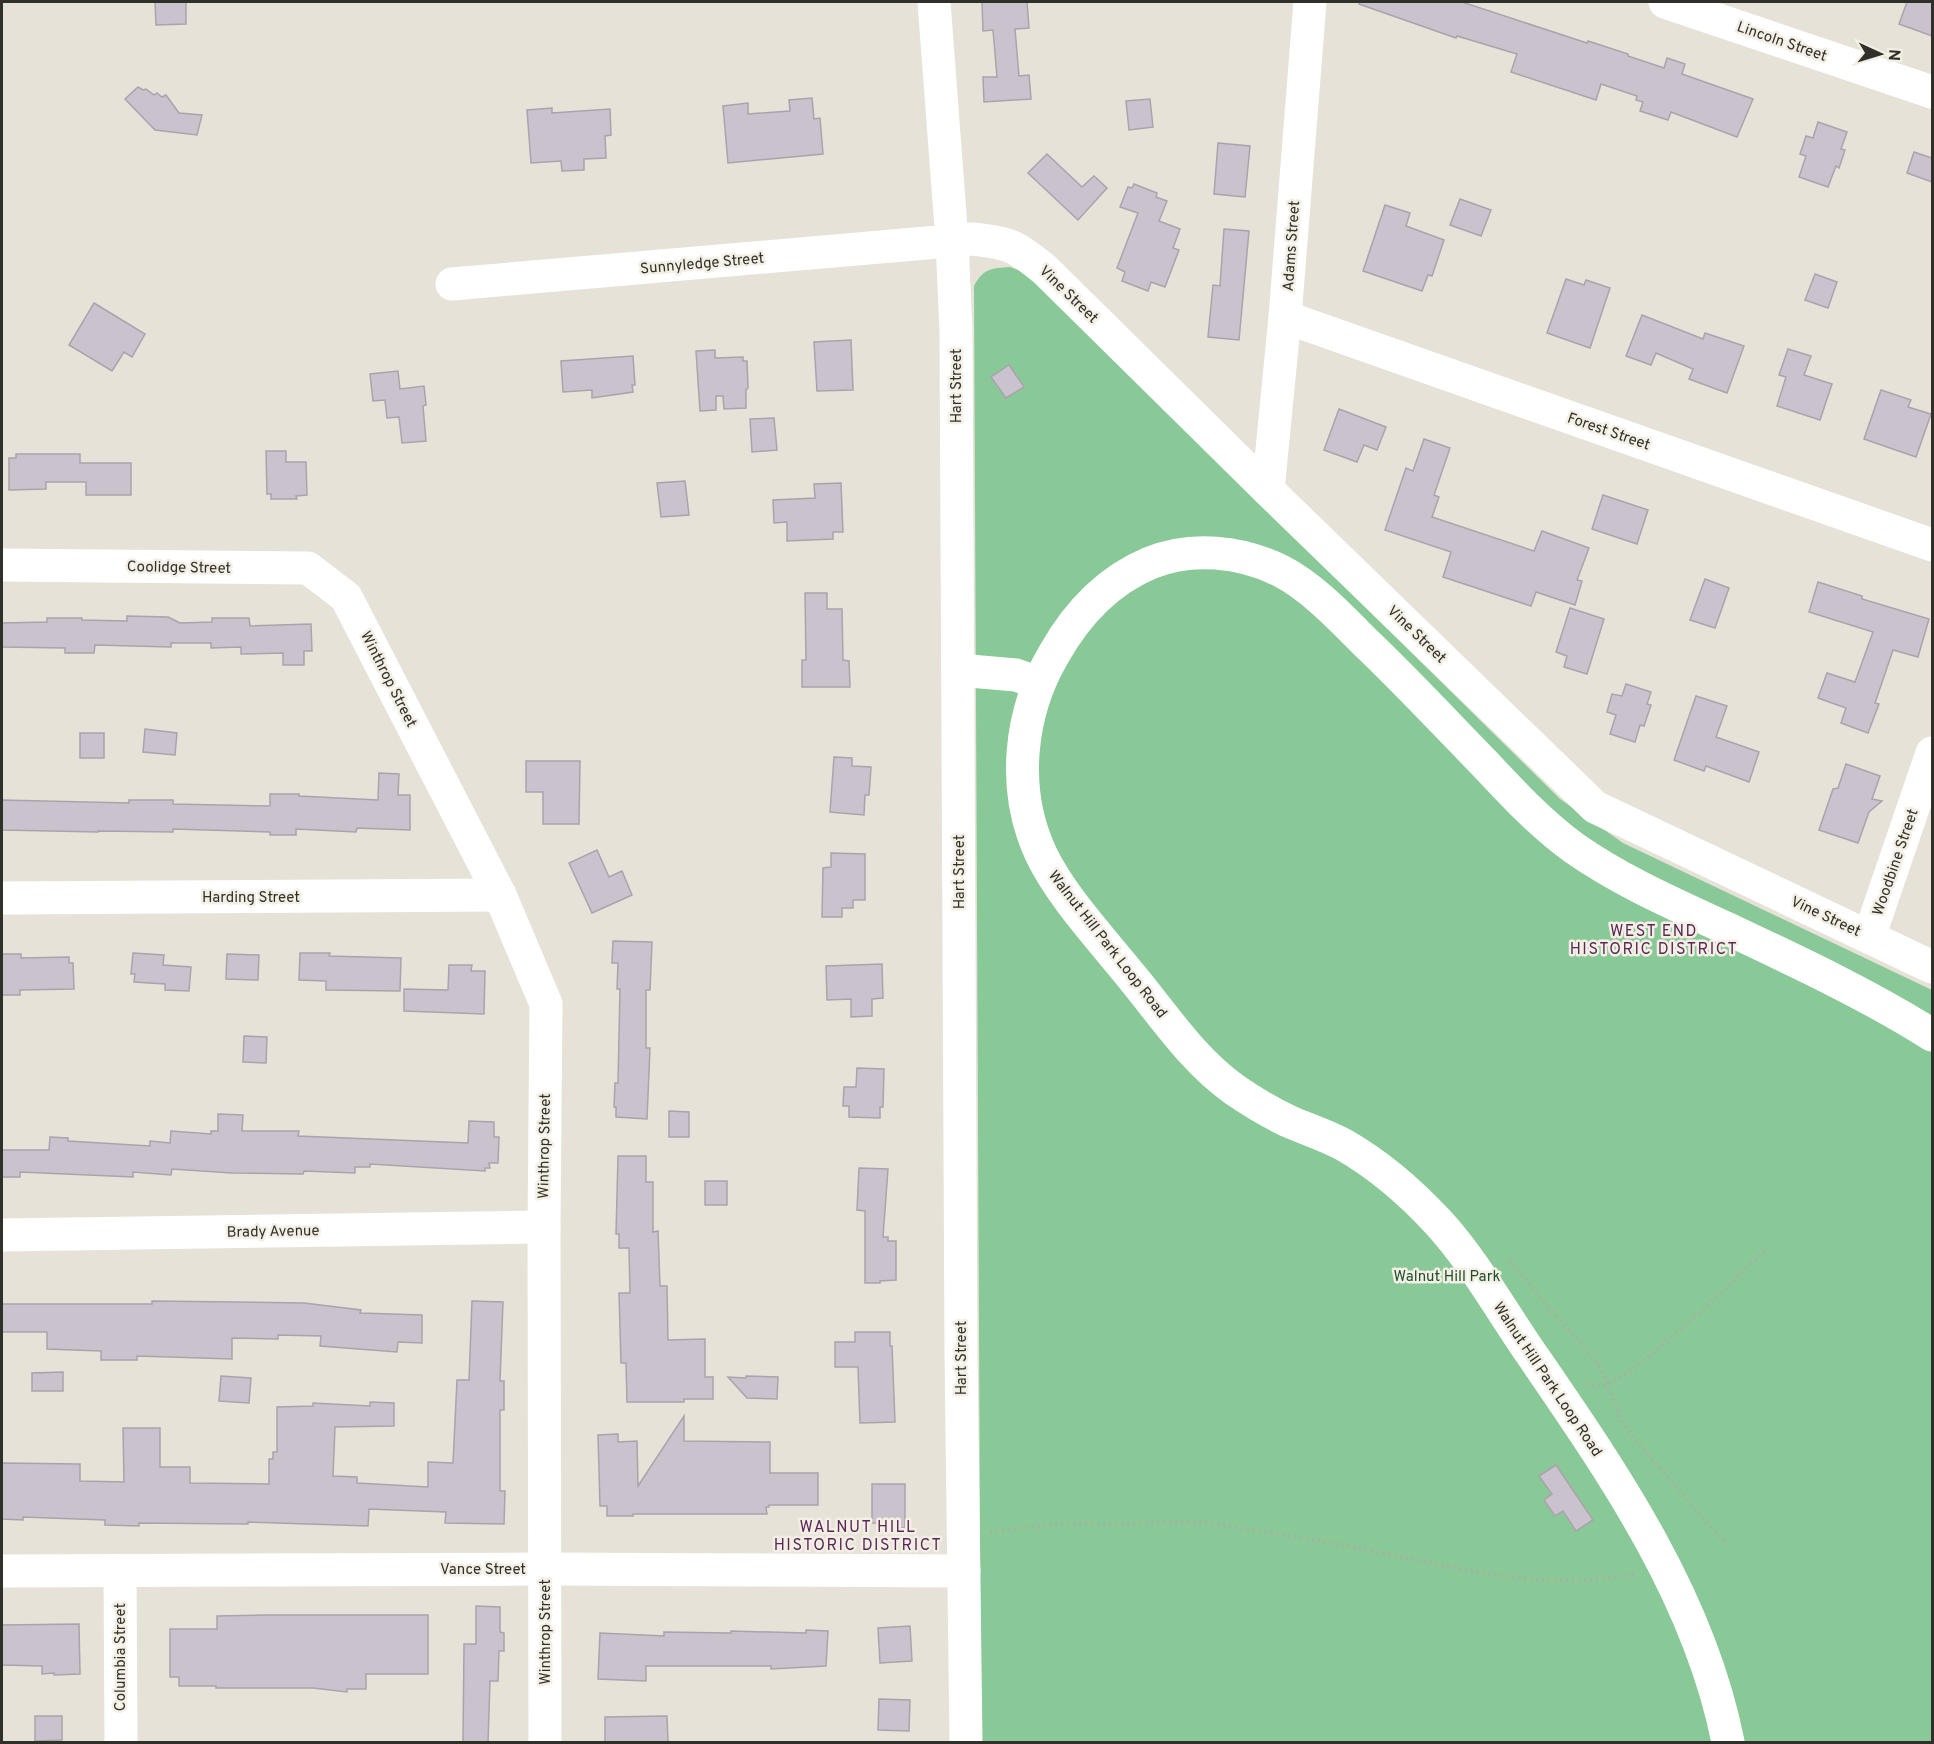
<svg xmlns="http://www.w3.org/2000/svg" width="1934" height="1744" font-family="Overpass,sans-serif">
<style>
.green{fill:#89c897}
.building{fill:#cac3cd;stroke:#aaa3ad;stroke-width:1.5}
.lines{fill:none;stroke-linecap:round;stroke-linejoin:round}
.path{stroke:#afaca3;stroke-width:4;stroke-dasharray:1.5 4.5;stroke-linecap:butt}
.minor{stroke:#fff;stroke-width:33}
.labels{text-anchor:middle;stroke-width:5;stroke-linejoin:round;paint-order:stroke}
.street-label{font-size:15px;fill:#302f2a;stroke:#f3efe4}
.park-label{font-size:15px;fill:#1c4e2b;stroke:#f3efe4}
.neighbourhood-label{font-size:16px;letter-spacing:1.5px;fill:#592656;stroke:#f3efe4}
</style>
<rect width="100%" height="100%" fill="#e6e2d7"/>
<path class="green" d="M1010,267L1026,273L1560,799L1623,843L1932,990V1742H981L974,286C983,269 991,268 1010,267Z"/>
<g class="building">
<path d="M155,2H186V24L156,25Z"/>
<path d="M982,2H1027L1029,28L1015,29L1019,76L1029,75L1031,99L984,102L983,77H997L993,30L983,31Z"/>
<path d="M1360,2H1462L1587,43L1588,41L1628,54V56L1664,68L1667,58L1685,64L1682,74L1753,99L1737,137L1671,112L1668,120L1640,111L1643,102L1636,100L1637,96L1601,84L1596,100L1511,72L1517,54L1457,36L1456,38L1359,4Z"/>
<path d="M1907,2H1932V36L1899,24Z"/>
<path d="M138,87L143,90L146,89L154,95L157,93L162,97L166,95L179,113L202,115L197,135L155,130L125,99Z"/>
<path d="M812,98L814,119L820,118L823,154L728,163L723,106L748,103V114L790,111L789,100Z"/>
<path d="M1150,99L1153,127L1129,130L1126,101Z"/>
<path d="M552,108V113L610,109L611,135L605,136L606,158L584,159V170L562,171L561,161L531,163L527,110Z"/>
<path d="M1818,122L1847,132L1841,149L1845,150L1839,168L1836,166L1828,187L1799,177L1806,156L1800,154L1806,136L1813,138Z"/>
<path d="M1218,143L1250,146L1245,197L1214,194Z"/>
<path d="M1914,152L1932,158V182L1907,173Z"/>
<path d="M1047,154L1082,187L1094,176L1107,188L1078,220L1028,173Z"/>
<path d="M1134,184L1157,193L1156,197L1167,201L1159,221L1180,229L1173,248L1179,250L1165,287L1151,282L1148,291L1122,281L1125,272L1117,268L1138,213L1120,207L1128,187L1132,188Z"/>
<path d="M1460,199L1491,210L1481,236L1450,225Z"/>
<path d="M1385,205L1410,213L1406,226L1444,240L1432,276L1428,275L1422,291L1363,271Z"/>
<path d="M1224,229L1249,231L1239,340L1208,337L1213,285L1220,286Z"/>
<path d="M1815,274L1837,282L1828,308L1805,300Z"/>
<path d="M1566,279L1584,285L1586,280L1610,288L1590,348L1547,333Z"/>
<path d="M94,303L145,334L132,357L124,352L112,371L69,345Z"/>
<path d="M1642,315L1703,339L1705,333L1744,346L1727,393L1689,379L1693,369L1656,353L1651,365L1626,356Z"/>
<path d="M851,340L853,390L817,391L814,342Z"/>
<path d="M1788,349L1811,356L1804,375L1832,384L1820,420L1777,406L1786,377L1779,375Z"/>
<path d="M715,350V358L743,357V361H747L748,388L746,390V408L724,409L723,396H716V410L700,411L696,351Z"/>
<path d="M633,356L635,385H632L633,392L592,398V390L563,392L561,361Z"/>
<path d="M1009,365L1024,387L1006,398L991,377Z"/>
<path d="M398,371L400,389L424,386L426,405L423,406L426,441L402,443L399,417L387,418L385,400L373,401L370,374Z"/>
<path d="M1881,390L1911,400L1908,407L1931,414L1916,457L1864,439Z"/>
<path d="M1339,409L1386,427L1377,450L1364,445L1357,462L1324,450Z"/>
<path d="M774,418L777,450L752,452L750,419Z"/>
<path d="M1424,439L1450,448L1434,495L1439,497L1432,517L1534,551L1542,531L1589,548L1577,580L1582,581L1575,605L1536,592L1531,606L1443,577L1451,552L1385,530L1406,468L1413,471Z"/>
<path d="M266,451H286V462H306L307,495L296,496L297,499H271V494H267Z"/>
<path d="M16,454H80V463H131V495H86V482H46V489L9,490V458H16Z"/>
<path d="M685,481L689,515L661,517L657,483Z"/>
<path d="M841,483L843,532H833V539L787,541V522L774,523L773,500L815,498L814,484Z"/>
<path d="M1603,495L1648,510L1637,544L1592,529Z"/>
<path d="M1705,579L1729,588L1715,628L1690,620Z"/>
<path d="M1818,582L1862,596V599L1929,619L1918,657L1893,650L1875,703L1879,704L1868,733L1841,723L1846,708L1818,698L1827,673L1855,682L1873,632L1809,612Z"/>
<path d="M805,593H827V609H842L843,660L849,661L850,687H802V660H806Z"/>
<path d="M1570,608L1604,619L1587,674L1564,667L1567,656L1556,652Z"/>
<path d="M127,616L168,617L180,623L212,622V618H249L250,626L311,624L312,651H304V665H283V653L241,654V647L211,648V643H171V647L95,645L94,653H65V648L2,647V623L47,622V618H82V620L127,621Z"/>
<path d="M1626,684L1651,692L1647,704L1651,705L1644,726L1640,725L1635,742L1610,734L1616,715L1607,712L1612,694L1622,696Z"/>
<path d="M1696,696L1727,706L1716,737L1759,752L1749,782L1706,766L1704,771L1674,760Z"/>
<path d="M145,729L177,733L175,755L143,752Z"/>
<rect x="80" y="733" width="24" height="25"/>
<path d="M834,757L852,758V766L871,767L869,795H865L864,815L830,812Z"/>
<path d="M526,761H580L579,824H543V792H526Z"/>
<path d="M1846,764L1880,776L1872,799L1882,801L1869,812L1858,843L1819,830L1833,789L1838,788Z"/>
<path d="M379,773L399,774L398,795H410V830L357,828L356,832L296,829V835H270V832L173,829V832L98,831V832L2,830V800L129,803V800H173V804L270,806V794H299V796L378,800Z"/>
<path d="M597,850L609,877L622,871L632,895L592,913L569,863Z"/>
<path d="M831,853L865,854V900H853V908H842V917H822L823,868L831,867Z"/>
<path d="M613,941L652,942L650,990H646V1048H650L647,1119L616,1117V1107H614L615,1083H618L620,989H617L618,963H612Z"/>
<path d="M133,953L164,955L163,965L191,967L189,991L165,990V984L134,982L135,974H131Z"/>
<path d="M300,953H330L329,956L401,958L400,991L326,990V981L299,980Z"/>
<path d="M2,954H21V958L69,957V963H73L74,989L20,990V995H2Z"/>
<path d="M227,954L259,955L258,980L226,979Z"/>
<path d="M882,964L883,998L872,999V1016L851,1017V999L827,1000L826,966Z"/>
<path d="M449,965H472L471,971H485L484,1014L404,1011V989L448,990Z"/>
<path d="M244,1036L267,1037L266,1063L243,1062Z"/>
<path d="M857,1068L884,1069L883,1107H880V1118L849,1117V1106H843L844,1087H856Z"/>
<path d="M669,1111L689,1112V1137H669Z"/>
<path d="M218,1114L243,1115L242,1131H299L298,1136L468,1143L469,1121L494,1122V1137H499L498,1163H489L490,1168H485V1171L370,1164V1167H355V1173L304,1171L303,1174L232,1173L172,1169L171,1175L133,1172V1177L20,1172V1177H2V1150H49L50,1137L68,1138V1141L150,1146V1141L170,1143L171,1131L211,1134V1131H218Z"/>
<path d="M618,1156H646V1182H653V1232L658,1231L660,1286H667L668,1340L705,1339V1377H713V1399H684V1402H627L626,1363H621L619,1293H630L629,1248H619V1234H616Z"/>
<path d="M859,1168L888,1169L883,1237H888V1241H896V1280L880,1281V1283H865V1211L857,1210Z"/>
<rect x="705" y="1181" width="22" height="24"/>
<path d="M152,1301L304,1303L361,1310L360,1313L422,1315V1343L398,1342L397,1352L320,1346L321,1336L278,1335V1339L232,1338V1359L137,1356V1360H101V1351L47,1349V1332H2V1304H152Z"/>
<path d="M472,1301L503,1302L500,1381H504V1410H500V1491H505L504,1524L445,1523L446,1512L369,1509L368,1526L248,1522V1524L139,1523V1526L105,1525V1520L23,1517V1520L2,1519V1463L80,1464V1481L124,1482L123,1428H160V1467H190V1483L269,1484V1459H273V1452H277V1407L313,1406V1403L370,1406V1402L394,1403V1426L335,1427L333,1476L357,1477V1483L428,1487V1462L453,1463L457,1380H469Z"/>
<path d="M855,1332H890V1346H892L895,1422L860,1423L858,1367H835V1342H855Z"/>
<path d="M63,1372V1391H32V1373Z"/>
<path d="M221,1376L251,1378L249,1403L219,1401Z"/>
<path d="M746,1376L778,1377L777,1399L747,1398L728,1377L746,1378Z"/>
<path d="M684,1416V1441L770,1442V1473H818V1505H769V1507H766L767,1514H633V1516H607V1506H600L598,1435L618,1434V1442L637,1441L638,1486Z"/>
<path d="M1556,1465L1593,1520L1576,1531L1563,1511L1555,1516L1544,1500L1552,1494L1539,1476Z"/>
<path d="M872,1484H905V1528H884V1523H872Z"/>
<path d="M476,1606L500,1607V1632L504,1633V1651H499L498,1681H490L488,1743H463L464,1644H476Z"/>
<path d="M263,1615H428V1674H366V1689H347V1692L313,1688H216V1686H179V1677H170V1629H217V1616Z"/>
<path d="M79,1624L80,1674L54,1675V1673L42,1674V1666L2,1665V1625Z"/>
<path d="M910,1626L912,1661L880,1663L878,1628Z"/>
<path d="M806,1630L828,1631L826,1666L771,1669V1666H646V1681L598,1679L600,1633L664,1636V1632L731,1633V1631L806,1633Z"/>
<path d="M879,1699L910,1700L909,1731L878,1730Z"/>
<path d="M35,1716H62V1740L35,1741Z"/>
<path d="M667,1716L668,1743H605V1717Z"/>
</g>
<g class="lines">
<g class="path">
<path d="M1509,1261L1594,1359C1610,1380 1613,1407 1627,1430L1727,1545"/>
<path d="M1586,1383L1602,1387L1635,1368L1696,1316L1766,1249"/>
<path d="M990,1532C1021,1528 1050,1524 1081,1523C1094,1523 1108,1525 1121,1524C1153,1523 1185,1520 1216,1524C1267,1532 1318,1540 1368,1550C1456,1568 1547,1593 1637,1573"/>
</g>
<g class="minor">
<path d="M934,2L952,241L956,331L961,1354L966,1742"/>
<path d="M1665,2L1932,92"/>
<path d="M452,284L973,239C1010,243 1016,246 1045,270L1268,490L1595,807L1932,967"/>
<path d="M1285,317L1932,545"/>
<path d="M1268,490L1285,317L1310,2"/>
<path d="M2,565L308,568L346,597L500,895L546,1004L544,1227L545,1742"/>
<path d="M958,670L1016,675L1039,683"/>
<path d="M2,898L500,895"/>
<path d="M1869,937L1932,753"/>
<path d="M2,1235L544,1227"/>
<path d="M2,1571L544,1569L964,1571"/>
<path d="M120,1571L121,1742"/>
<path d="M1728,1742C1699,1596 1613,1473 1530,1352C1501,1310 1473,1260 1438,1222C1411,1193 1379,1165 1344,1145C1326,1135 1306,1129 1288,1121C1269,1112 1251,1101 1235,1090C1195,1062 1166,1019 1136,982C1105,943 1062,898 1041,854C1011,790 1019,713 1054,654C1076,615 1107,581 1150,563C1191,546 1241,551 1281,571C1312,587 1340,617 1365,642C1406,681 1445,723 1485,764C1513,794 1541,824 1574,848C1621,881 1674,904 1726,928C1796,961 1867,994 1932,1035"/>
</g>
</g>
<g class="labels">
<g class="street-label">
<text transform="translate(1782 41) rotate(19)" y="5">Lincoln Street</text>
<text transform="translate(1291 246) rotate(-86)" y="5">Adams Street</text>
<text transform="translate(702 263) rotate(-5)" y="5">Sunnyledge Street</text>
<text transform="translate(1069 294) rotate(44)" y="5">Vine Street</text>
<text transform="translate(956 386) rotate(-90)" y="5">Hart Street</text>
<text transform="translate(1609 431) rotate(19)" y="5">Forest Street</text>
<text transform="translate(179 567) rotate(1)" y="5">Coolidge Street</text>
<text transform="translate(1417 634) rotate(44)" y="5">Vine Street</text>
<text transform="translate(389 679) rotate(63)" y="5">Winthrop Street</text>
<text transform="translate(1895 862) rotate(-71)" y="5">Woodbine Street</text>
<text transform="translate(959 872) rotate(-90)" y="5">Hart Street</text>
<text x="251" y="902">Harding Street</text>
<text transform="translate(1826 916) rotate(25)" y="5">Vine Street</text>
<text transform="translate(1108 944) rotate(52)" y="5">Walnut Hill Park Loop Road</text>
<text transform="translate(544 1146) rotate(-89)" y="5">Winthrop Street</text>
<text transform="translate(273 1231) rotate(-1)" y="5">Brady Avenue</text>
<text transform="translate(961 1358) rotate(-90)" y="5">Hart Street</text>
<text transform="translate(1548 1379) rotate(56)" y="5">Walnut Hill Park Loop Road</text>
<text x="483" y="1574">Vance Street</text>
<text transform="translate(545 1632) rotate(-90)" y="5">Winthrop Street</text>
<text transform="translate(120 1657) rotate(-90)" y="5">Columbia Street</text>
</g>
<g class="park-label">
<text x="1447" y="1281">Walnut Hill Park</text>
</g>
<g class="neighbourhood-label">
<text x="1654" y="936">WEST END<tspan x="1654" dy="18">HISTORIC DISTRICT</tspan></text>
<text x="858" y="1532">WALNUT HILL<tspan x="858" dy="18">HISTORIC DISTRICT</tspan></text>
</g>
</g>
<rect width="1934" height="1744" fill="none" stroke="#302f2a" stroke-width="6"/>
<g transform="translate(1880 54) rotate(94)" stroke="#f3efe4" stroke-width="4.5" paint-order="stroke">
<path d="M0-4.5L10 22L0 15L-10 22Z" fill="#302f2a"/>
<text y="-9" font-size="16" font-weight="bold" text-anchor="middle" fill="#302f2a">N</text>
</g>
</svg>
